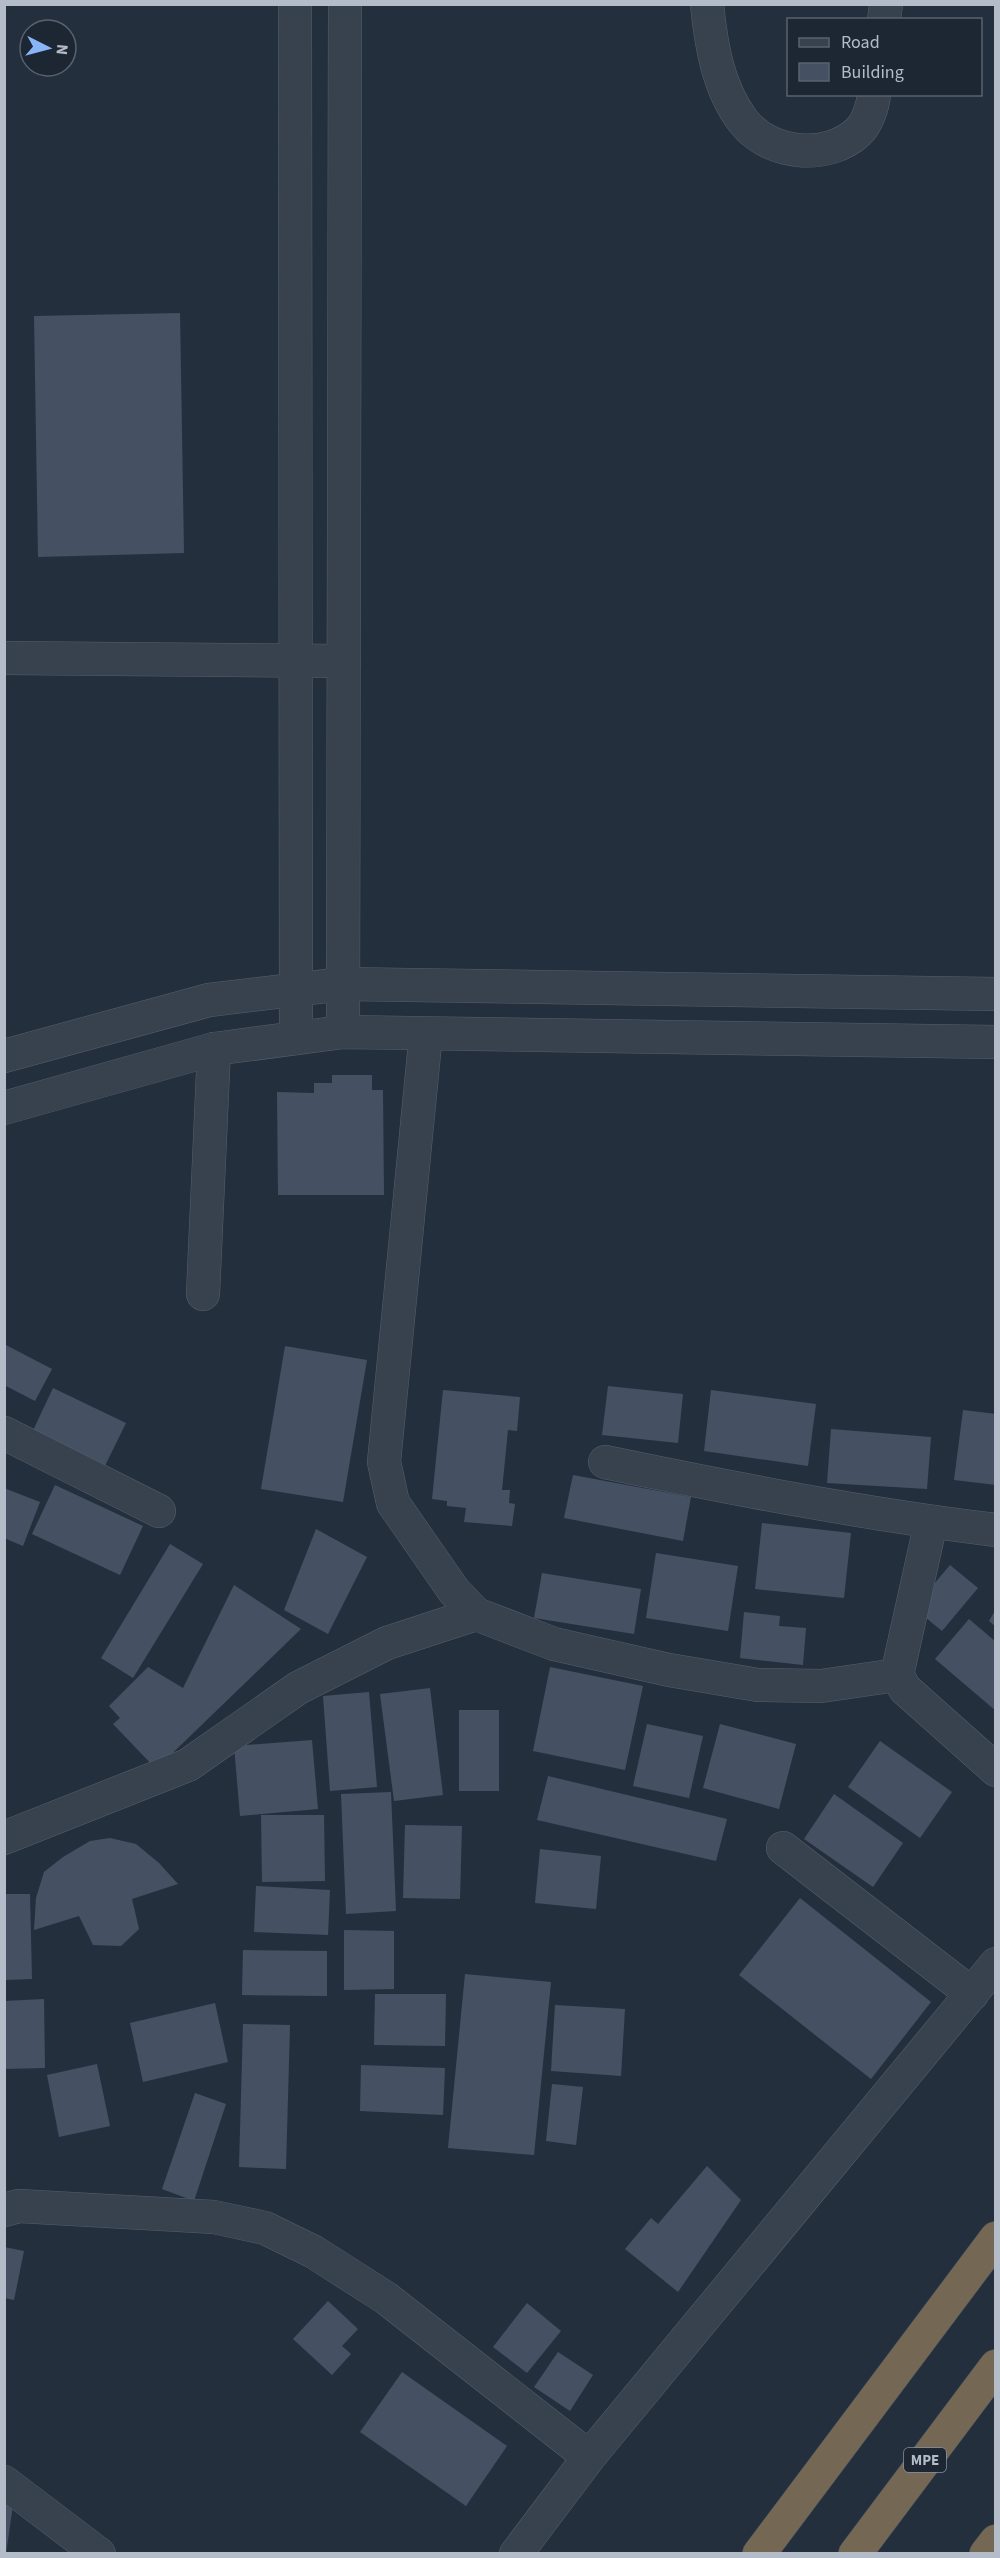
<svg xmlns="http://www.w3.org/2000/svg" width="1000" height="2558" font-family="'Source Sans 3',sans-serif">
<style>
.building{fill:#455162}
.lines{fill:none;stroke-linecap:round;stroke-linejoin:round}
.minor-casing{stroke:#565f6c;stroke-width:34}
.highway-casing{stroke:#434c59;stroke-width:34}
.minor{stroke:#38414e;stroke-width:33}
.highway{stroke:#746855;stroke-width:33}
.labels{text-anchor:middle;stroke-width:4.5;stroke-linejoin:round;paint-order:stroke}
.shield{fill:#1d2633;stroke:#878f9c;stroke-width:1.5}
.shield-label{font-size:15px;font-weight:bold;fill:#b4bcc9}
</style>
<rect width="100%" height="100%" fill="#242f3e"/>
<g class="building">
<path d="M180,313L184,553L38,557L34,316Z"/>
<path d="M332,1075H372V1090H383L384,1195H278L277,1092L314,1093V1083H332Z"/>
<path d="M4,1344L52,1369L35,1401L4,1385Z"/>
<path d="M285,1346L367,1360L343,1502L261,1489Z"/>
<path d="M608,1386L683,1394L678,1443L602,1435Z"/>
<path d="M53,1388L126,1423L101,1474L29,1439Z"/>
<path d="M443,1390L520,1397L517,1431L508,1430L502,1490H510L509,1503L515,1504L512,1526L464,1522L466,1508L447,1506V1501L432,1499Z"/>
<path d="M711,1390L816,1404L808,1466L704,1451Z"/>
<path d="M963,1410L996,1414V1485L954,1480Z"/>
<path d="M831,1429L931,1437L927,1489L827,1483Z"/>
<path d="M573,1475L691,1497L683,1541L564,1518Z"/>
<path d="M55,1485L143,1526L120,1575L32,1534Z"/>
<path d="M4,1488L40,1502L23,1546L4,1538Z"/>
<path d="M762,1523L851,1533L844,1598L755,1589Z"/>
<path d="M316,1529L367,1557L328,1634L284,1610Z"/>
<path d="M170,1544L203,1564L133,1678L101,1658Z"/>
<path d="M656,1553L738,1566L728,1631L646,1618Z"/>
<path d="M950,1565L978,1588L942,1631L914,1608Z"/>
<path d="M542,1573L641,1589L634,1634L534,1618Z"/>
<path d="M234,1585L301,1629L156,1769L113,1724L120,1718L109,1706L148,1667L183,1688Z"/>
<path d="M996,1609V1627L989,1621Z"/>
<path d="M744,1612L780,1616L779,1626L806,1628L803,1665L740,1658Z"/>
<path d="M969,1619L996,1642V1711L935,1659Z"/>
<path d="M550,1667L643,1686L625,1770L533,1751Z"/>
<path d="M430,1688L443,1795L394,1801L380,1694Z"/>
<path d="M369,1692L377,1787L330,1791L323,1696Z"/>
<rect x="459" y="1710" width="40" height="81"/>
<path d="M647,1724L703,1736L689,1798L633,1786Z"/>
<path d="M720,1724L796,1744L779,1809L703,1788Z"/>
<path d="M312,1740L318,1809L240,1816L234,1746Z"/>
<path d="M880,1741L952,1792L920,1838L848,1787Z"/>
<path d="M548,1776L727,1819L716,1861L537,1820Z"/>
<path d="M391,1792L396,1911L346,1914L341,1794Z"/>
<path d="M834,1794L903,1843L873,1887L804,1839Z"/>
<path d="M261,1815H324L325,1881L262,1882Z"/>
<path d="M405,1825L462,1826L460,1899L403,1898Z"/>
<path d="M110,1838L136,1844L159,1863L178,1884L132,1899L139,1929L121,1946L93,1945L79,1916L34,1930L36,1898L44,1872L63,1857L90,1841Z"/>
<path d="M540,1849L601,1856L596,1909L535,1903Z"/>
<path d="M256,1886L330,1890L328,1935L254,1932Z"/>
<path d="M5,1894H30L32,1979L5,1980Z"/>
<path d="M800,1898L931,2002L871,2079L739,1975Z"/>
<path d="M344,1930L394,1931V1989L344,1990Z"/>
<path d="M243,1950L327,1951V1996L242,1995Z"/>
<path d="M465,1974L551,1982L534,2155L448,2148Z"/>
<path d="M375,1994H446L445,2046L374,2045Z"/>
<path d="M44,1999L45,2068L4,2069V2001Z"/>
<path d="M215,2003L228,2062L143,2082L130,2023Z"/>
<path d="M555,2005L625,2009L621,2076L551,2071Z"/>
<path d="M243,2024L290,2025L286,2169L239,2167Z"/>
<path d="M97,2064L110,2126L59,2137L47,2075Z"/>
<path d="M361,2065L445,2068L443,2115L360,2111Z"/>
<path d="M552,2084L583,2087L576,2145L546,2141Z"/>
<path d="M195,2093L226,2104L194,2201L162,2189Z"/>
<path d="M707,2166L741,2200L678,2292L625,2249L651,2218L658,2224Z"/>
<path d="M4,2247L24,2251L14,2300L4,2298Z"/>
<path d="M328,2301L358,2329L342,2346L351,2354L332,2375L293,2339Z"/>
<path d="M527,2303L561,2331L527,2373L493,2347Z"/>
<path d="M558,2352L593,2375L570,2411L534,2387Z"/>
<path d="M402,2372L507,2446L466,2506L360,2432Z"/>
<path d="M4,2502L13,2505L6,2554H4Z"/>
</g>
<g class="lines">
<g class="minor-casing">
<g id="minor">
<path d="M295,4L296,1038"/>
<path d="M707,4C711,45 718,88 743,121C769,155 827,161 858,132C867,124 873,106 874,94"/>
<path d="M884,20L886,4"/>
<path d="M4,658L344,661"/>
<path d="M343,1032L345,4"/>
<path d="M426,1033L384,1462L393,1503L454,1591L476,1614L554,1644L669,1670L758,1685L821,1686L897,1675"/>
<path d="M4,1056L209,1000L343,984L996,994"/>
<path d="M4,1108L214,1049L343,1032L996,1042"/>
<path d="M203,1294L214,1049"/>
<path d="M4,1433L159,1511"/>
<path d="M605,1462C735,1489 864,1514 996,1530"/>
<path d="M931,1522L897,1675L905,1689L996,1770"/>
<path d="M4,1838L188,1765L298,1688L387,1643L476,1614"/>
<path d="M783,1848L972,1994"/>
<path d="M4,2210L19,2206L214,2217L265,2228L314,2252L386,2298L589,2457"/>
<path d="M4,2482L99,2554"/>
<path d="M516,2554L589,2457L996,1964"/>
</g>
</g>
<g class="highway-casing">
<g id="highway">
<path d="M759,2554L996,2238"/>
<path d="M855,2554L996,2366"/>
<path d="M986,2554L996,2541"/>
</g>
</g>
<use href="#minor" class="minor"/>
<use href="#highway" class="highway"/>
</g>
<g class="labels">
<rect class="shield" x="904" y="2448" width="42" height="24" rx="4.5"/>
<g class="shield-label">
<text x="925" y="2465">MPE</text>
</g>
</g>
<rect width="1000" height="2558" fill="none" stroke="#b4bcc9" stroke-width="12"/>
<rect x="787" y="18" width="195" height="78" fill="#1d2633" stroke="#59626f" stroke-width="1.5"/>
<rect x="799" y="38" width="30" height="9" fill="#38414e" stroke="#59626f" stroke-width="1.5"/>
<text x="841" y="48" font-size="18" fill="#b4bcc9">Road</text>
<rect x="799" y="63" width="30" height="18" fill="#455162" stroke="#59626f" stroke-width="1.5"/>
<text x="841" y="78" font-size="18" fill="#b4bcc9">Building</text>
<g transform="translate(48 48) rotate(96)"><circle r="28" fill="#1d2633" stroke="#59626f" stroke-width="1.5"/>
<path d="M0-4.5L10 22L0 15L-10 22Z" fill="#8ab4f8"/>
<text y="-9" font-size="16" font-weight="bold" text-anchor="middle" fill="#b4bcc9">N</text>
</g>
</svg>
